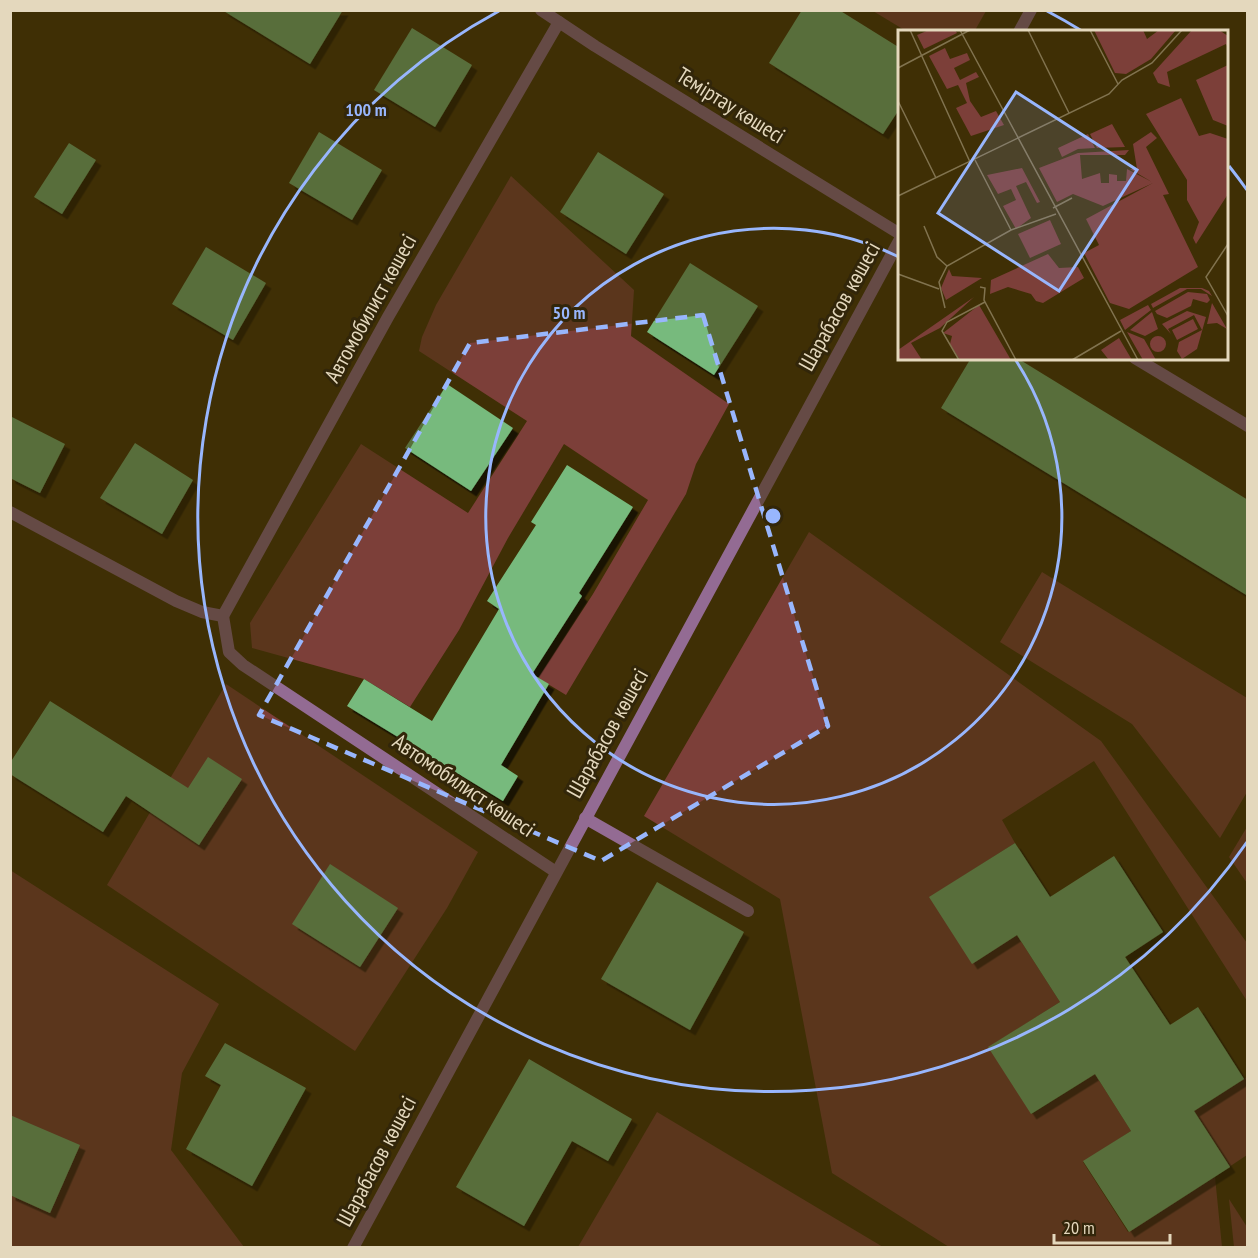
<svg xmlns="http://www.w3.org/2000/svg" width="1258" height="1258" font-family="'PT Sans Narrow',sans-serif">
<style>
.green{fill:#7c3f39}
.building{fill:#77ba7d;filter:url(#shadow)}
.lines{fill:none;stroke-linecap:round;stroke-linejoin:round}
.service{stroke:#936b93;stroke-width:12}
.minor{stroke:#936b93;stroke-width:12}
.tertiary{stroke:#936b93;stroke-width:12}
.marked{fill:none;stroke:#98b6fd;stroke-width:4.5;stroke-dasharray:12 8;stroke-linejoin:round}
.ring{fill:none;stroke:#98b6fd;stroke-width:3}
.labels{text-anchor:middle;stroke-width:6;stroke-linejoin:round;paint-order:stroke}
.street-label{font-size:22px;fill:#e4d8bd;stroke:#32260a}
.inset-road{fill:none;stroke:#81734f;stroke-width:1.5}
.view{fill:#98b6fd;fill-opacity:0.15;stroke:#98b6fd;stroke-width:3}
.inset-edge{fill:none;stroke:#e4d8bd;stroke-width:3}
.centre{fill:#98b6fd;stroke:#32260a;stroke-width:3}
.ring-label{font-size:18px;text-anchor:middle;font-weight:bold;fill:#98b6fd;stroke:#32260a;stroke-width:6;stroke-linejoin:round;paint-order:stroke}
</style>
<defs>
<filter id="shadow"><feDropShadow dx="5.5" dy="5.5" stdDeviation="0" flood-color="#0009"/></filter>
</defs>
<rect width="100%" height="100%" fill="#3f2f05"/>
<g class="green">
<path d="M873,11H986L974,32L906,31Z"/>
<path d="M511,176L634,290L631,336L729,404L696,464L686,494L566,695L538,678L593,594L648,500L564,444L508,538L459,630L410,707L364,679L252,648L250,623L361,444L468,513L527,421L419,351L422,337L436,305Z"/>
<path d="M809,532L1101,741L1247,943V1001L1094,761L1002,820L1015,843L930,897L1017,935L1060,1002L989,1047L1032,1114L1095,1074L1131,1131L1083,1162L1128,1232L1215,1177L1222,1247H949L832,1173L780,899L644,816Z"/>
<path d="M1042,572L1247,698V792L1220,838L1132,724L1000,642Z"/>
<path d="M226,684L478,852L447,908L355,1051L107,885Z"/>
<path d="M1247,827H1248L1247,883L1229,857Z"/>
<path d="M10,870L219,1004L182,1073L171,1150L244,1247H11Z"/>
<path d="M1247,1077V1155L1229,1167L1194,1111Z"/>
<path d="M657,1112L883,1247H578Z"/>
<path d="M1229,1199L1247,1227V1247H1234Z"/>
</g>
<g class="building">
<path d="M222,10H343L310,64Z"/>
<path d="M802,10H839L900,48V108L883,134L769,63Z"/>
<path d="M412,28L472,65L435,127L374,90Z"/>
<path d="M319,132L382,170L352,220L289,183Z"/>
<path d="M69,143L96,160L62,214L34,197Z"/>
<path d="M598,152L664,194L626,254L560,212Z"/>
<path d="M206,247L266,283L233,340L172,304Z"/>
<path d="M690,263L758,306L714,375L647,332Z"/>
<path d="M971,358H1017L1248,500V596L941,408Z"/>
<path d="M447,384L513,428L471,491L405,448Z"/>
<path d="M10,416L65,444L40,493L10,478Z"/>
<path d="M135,443L193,480L162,534L100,498Z"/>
<path d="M567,465L633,507L579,593L582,596L532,674L549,684L501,765L518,776L503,801L347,706L364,679L432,721L499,609L487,601L536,525L531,522Z"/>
<path d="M50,701L188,788L208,757L242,779L199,845L126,796L103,832L10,774V763Z"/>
<path d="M1015,843L1050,897L1114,856L1163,932L1125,957L1170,1025L1198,1007L1244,1079L1194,1111L1230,1167L1129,1232L1083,1161L1131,1131L1095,1074L1031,1114L988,1047L1060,1002L1017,935L972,964L929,897Z"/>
<path d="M330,864L398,908L360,967L292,924Z"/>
<path d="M657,882L744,932L690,1030L601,979Z"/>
<path d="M225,1043L306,1088L252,1186L186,1149L221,1085L205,1076Z"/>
<path d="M529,1059L632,1119L608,1161L572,1141L524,1226L456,1187Z"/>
<path d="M10,1115L80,1145L50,1213L10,1195Z"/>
</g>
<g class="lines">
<path class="service" d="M585,818L748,911"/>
<g class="minor">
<path d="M1019,32L1031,10"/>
<path d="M10,512L176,601L202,612L223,616L229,652L243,665L556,872"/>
<path d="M223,616L388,317L559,22"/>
</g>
<g class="tertiary">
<path d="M541,10L595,46L900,234"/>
<path d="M1135,358L1248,426"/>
<path d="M353,1248L900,239"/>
</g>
</g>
<path d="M0 0H1258V1258H0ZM703,315L828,726L601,861L259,715L470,343Z" fill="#3f2f05" fill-opacity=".55" fill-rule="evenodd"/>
<path class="marked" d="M703,315L828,726L601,861L259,715L470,343Z"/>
<g class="ring">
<path d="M1015 359A288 288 0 1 1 899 257"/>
<path d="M1247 842A575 575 0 1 1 499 11M1047 11A575 575 0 0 1 1082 31M1229 166A575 575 0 0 1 1247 190"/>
</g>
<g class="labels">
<g class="street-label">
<text transform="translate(731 105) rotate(32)" y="8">Теміртау көшесі</text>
<text transform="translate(839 306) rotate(-61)" y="8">Шарабасов көшесі</text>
<text transform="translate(370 308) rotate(-61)" y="8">Автомобилист көшесі</text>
<text transform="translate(607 733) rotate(-61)" y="8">Шарабасов көшесі</text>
<text transform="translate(464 785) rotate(34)" y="8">Автомобилист көшесі</text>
<text transform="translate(376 1161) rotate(-62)" y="8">Шарабасов көшесі</text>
</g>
</g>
<g transform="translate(898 30)">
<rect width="330" height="330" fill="#3f2f05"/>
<path d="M31,0H57L59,3L26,19L19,5ZM196,0H245L249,9L261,0H278L253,29L228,44L217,43ZM294,0H321L330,6V18L328,14L269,42L272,57L260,53L255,43ZM47,18L52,29L69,23L72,30L56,38L62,50L78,42L81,47L68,53L72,71L83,87L98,81L106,95L73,106L58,78L69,73L60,55L49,59L31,26ZM330,35L329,40L330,96L315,90L298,50ZM283,68L301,106L312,103L330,109V164L298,214L295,208L301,192L289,170V150L248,84ZM214,94L227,117L199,118L192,104ZM253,102L259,108L248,117L271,164L265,165L300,237L231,279L212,273L186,223L201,215L188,189L255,153L205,176L175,164L159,172L141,138L180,123L231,120L227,125H182L184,149L202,143L203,153H211V144L219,145V151H228L229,139L254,152L232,139H239L235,114ZM190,104L197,118L180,119L164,127L160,118ZM124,138L142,172L139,173L128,152L118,156L133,188L118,199L105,176L118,170L113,159L100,164L89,145ZM152,190L163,214L132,228L120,204ZM150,224L161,238L180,237L186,248L145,273L138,271L133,264L110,257L92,264L93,250ZM51,239L54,246L84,248L48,270L43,258ZM282,258H304L311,261L314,266L303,259H289L255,278L253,274ZM290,262L309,264L312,270L309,273L295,269L293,276L269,288L259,284L257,281ZM76,267L42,298L13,313L24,330H0V320ZM314,273L329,299L319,293L309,294ZM81,275L113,330H62L52,314L54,306L45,303ZM250,275L253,280L227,300L222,290ZM289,281L308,287L299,319L284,329L279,321L281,312L304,300L296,285L270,299L273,304L264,294ZM254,282L260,299L247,306L232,300ZM295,289L300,299L279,310L274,300ZM229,302L246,309L258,330H245ZM252 314a8 8 0 1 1 16 0a8 8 0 1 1-16 0ZM221,308L234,330H211L203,320Z" fill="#7c3f39"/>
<path class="inset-road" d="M12,0L72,132M62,0L240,330M130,0L171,83M192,0L220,54M0,38L72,0M0,71L38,148M77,130L113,200M0,166L211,64L224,50L254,33L284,0M155,178L174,168M26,196L39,227L49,236M330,214L308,247L330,286M0,244L41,259M82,257L87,258L86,270L118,330M47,278L41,252L49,236L113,200L158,184M61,330L44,301L49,292L87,272M174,330L223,301"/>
<path class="view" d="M118,62L239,140L161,261L40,183Z"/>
<rect width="330" height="330" class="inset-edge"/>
</g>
<circle cx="773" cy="516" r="9" class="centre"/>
<g class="ring-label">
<text x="366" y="116">100 m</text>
<text x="569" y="319">50 m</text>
</g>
<rect width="1258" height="1258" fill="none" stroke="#e4d8bd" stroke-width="24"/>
<path d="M1054 1234v9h116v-9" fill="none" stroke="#e4d8bd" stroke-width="3"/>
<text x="1063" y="1234" font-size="18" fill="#e4d8bd" stroke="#32260a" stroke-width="4.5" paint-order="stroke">20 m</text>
</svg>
